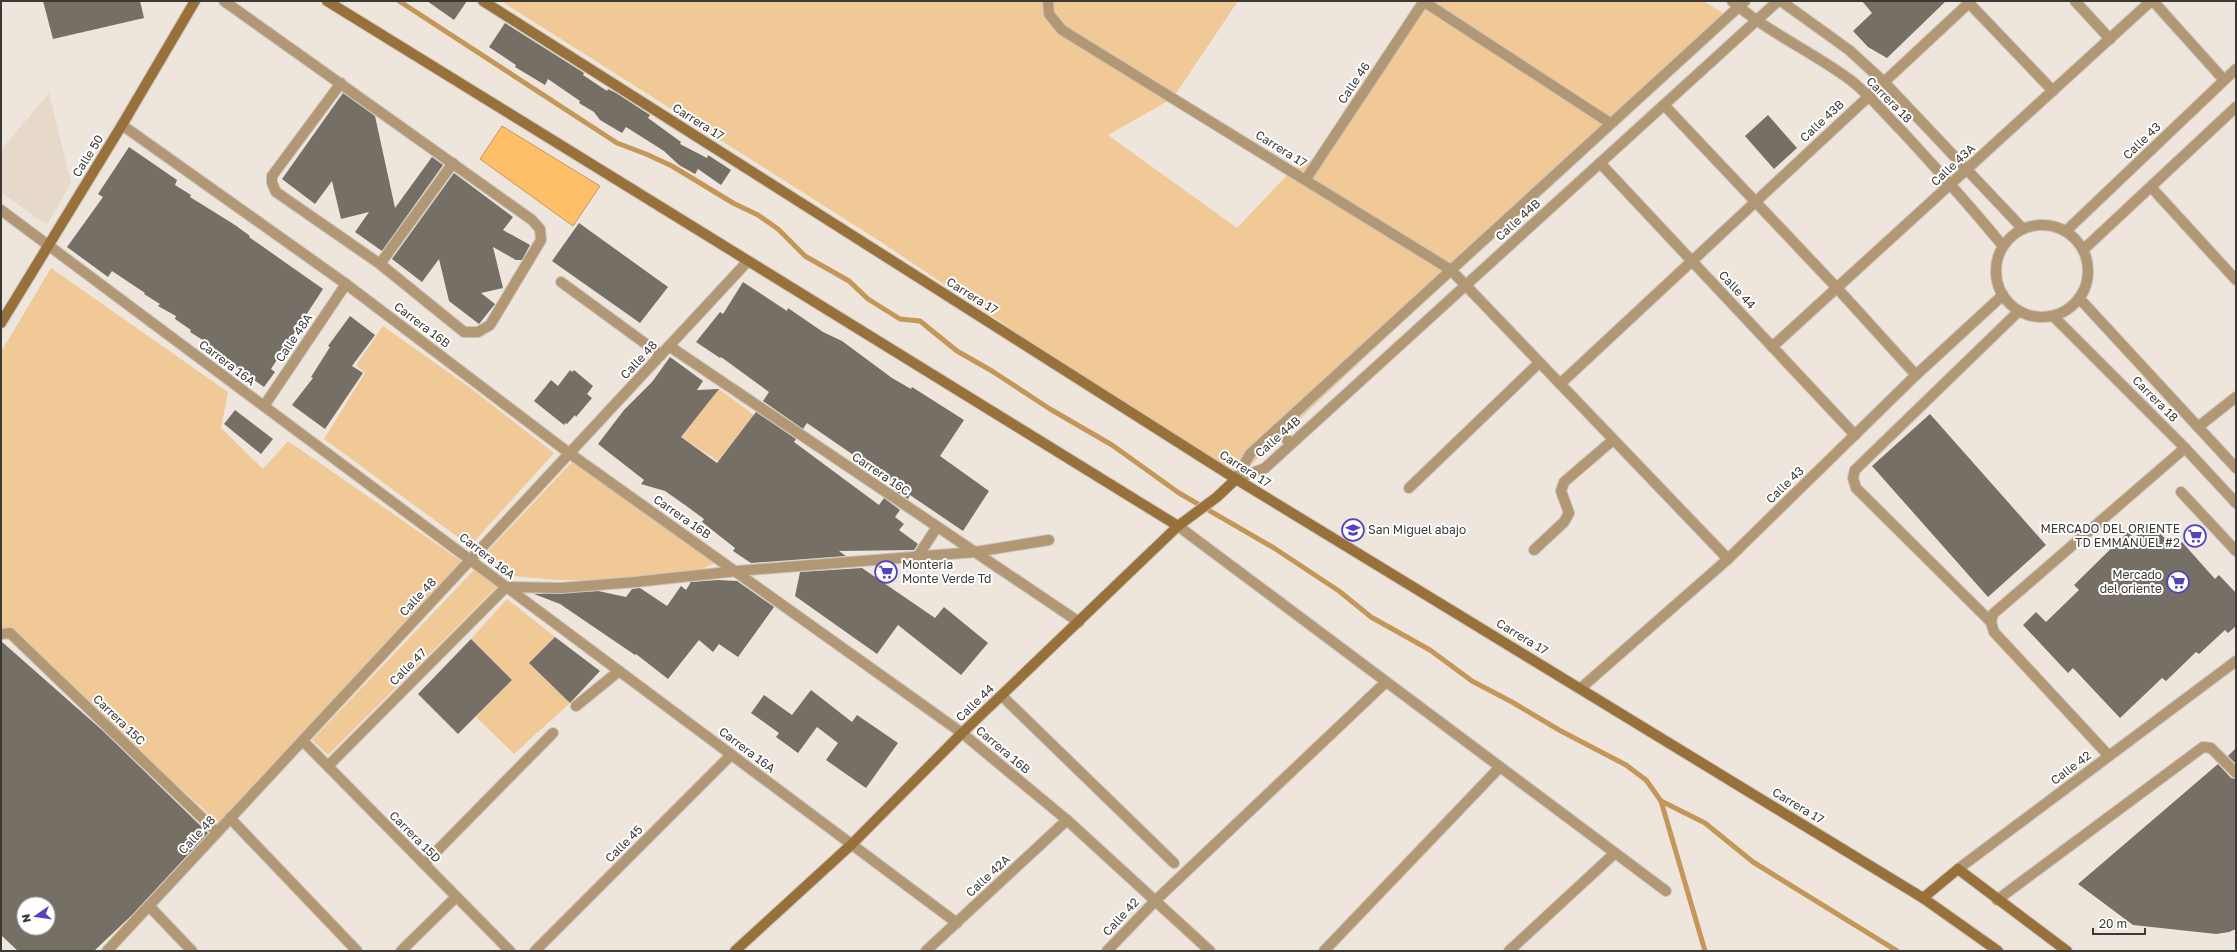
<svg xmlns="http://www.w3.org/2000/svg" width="2237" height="952" font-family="'Golos Text',sans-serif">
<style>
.built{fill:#e6d9c9}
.green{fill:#f1c996}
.water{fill:#ffbf69;stroke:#c49759}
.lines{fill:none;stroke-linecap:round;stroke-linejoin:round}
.stream{stroke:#c49759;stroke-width:5}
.building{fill:#766f66;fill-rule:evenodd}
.lane-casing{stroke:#cac3bb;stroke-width:12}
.street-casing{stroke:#cac3bb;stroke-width:12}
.secondary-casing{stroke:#cac3bb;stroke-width:12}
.lane{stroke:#b29775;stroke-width:10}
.street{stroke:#b29775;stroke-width:10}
.secondary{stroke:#97703a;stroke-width:10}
.labels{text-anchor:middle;stroke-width:4;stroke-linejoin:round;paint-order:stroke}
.street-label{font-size:12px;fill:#3c3935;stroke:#fff}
.poi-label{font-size:12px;fill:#3c3935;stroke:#fff;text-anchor:end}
</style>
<rect width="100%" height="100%" fill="#eee6dc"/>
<path class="built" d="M49,93L71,183L47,225L1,192V150Z"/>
<g class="green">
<path d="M501,1H1238L1173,98L1108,135L1237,228L1291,171L1321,156L1424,1H1703L1728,16L1236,479L881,242Z"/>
<path d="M51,268L228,392L221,428L263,469L288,441L461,561L223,827L10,633H1V352Z"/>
<path d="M383,326L469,387L554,453L470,546L324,439L365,373L356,365Z"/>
<path d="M719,389L754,415L718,461L681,437Z"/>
<path d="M573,461L718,562L702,569L621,581L556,580L513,576L484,555Z"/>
<path d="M476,568L499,585L328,755L312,740Z"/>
<path d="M507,599L555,637L529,663L570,703L514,754L476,717L512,680L471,639Z"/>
</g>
<path class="water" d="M502,126L600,186L573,226L480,159Z"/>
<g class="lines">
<g class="stream">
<path d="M399,1L617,143L646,154L672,166L733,203L758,215L778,229L805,256L849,281L868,299L900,319L920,321L957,351L992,371L1050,409L1112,445L1179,493L1274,548L1339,591L1371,617L1430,650L1472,681L1512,702L1559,730L1626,765L1646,780L1661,801L1705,951"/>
<path d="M1661,801L1705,823L1753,862L1897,951"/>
</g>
</g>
<g class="building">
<path d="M43,1H140L144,18L53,39Z"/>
<path d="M427,1H467L454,20Z"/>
<path d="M1862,1H1946L1887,58L1868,47L1853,31L1872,13Z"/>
<path d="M505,23L584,73L583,75L607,91L608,89L616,93L650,115L648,118L681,142L680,144L707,158L708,155L731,170L721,185L698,169L695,174L679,165L664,151L626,127L622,133L600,120L594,112L579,103L580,101L548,79L545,85L515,67L516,65L489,47Z"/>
<path d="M343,93L375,116L395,208L432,157L443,165L382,251L355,232L369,212L341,219L332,181L315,204L282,179Z"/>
<path d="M1768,115L1797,148L1774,169L1745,136Z"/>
<path d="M129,147L177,180L175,185L191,195L190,197L235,225L250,236L249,237L323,289L271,369L275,372L264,387L220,356L221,354L205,344L206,342L190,332L191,330L175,319L176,316L158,306L160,304L144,294L145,293L112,271L108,277L67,247L103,197L98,194Z"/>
<path d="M454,173L513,217L503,230L530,245L522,260H516L493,247L503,288L481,293L495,304L479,324L449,301L439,259L422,282L392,259Z"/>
<path d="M579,223L668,287L640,323L552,261Z"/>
<path d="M743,282L787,311L788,308L823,332L842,341L892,378L911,389L912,387L964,420L940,456L989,491L963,531L910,495L908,499L891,488L894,483L807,423L803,429L763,401L769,392L721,357L720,358L696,342L720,312L723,314Z"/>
<path d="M350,316L375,335L352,366L363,373L325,429L292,405L313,378L311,377L330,347L328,346Z"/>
<path d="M670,357L703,381L697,390L719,389L681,437L717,463L756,412L796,439L794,442L879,505L884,498L900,510L895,517L904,524L899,530L918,544L914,550L839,551L846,556L751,563L733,551L735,548L702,522L704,519L685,505L665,491L641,484L644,480L598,444L624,410L652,382Z"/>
<path d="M570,370L572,372L574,370L593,386L587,394L592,398L576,417L575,415L567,424L565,423L564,425L534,401L551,380L558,386Z"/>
<path d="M235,410L273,439L261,454L224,424Z"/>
<path d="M1930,414L2046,545L1988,597L1872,466Z"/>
<path d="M2150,523L2175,549L2182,542L2215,579L2219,575L2236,593V626L2228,633L2225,630L2199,654L2196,652L2166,681L2162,678L2120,718L2073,668L2068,673L2023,625L2036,612L2046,622L2079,590L2074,585L2128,532L2134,538Z"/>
<path d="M862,568L935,618L944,607L988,643L961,675L898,625L877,654L795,596L800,572Z"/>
<path d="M718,580L737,581L774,607L738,657L719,644L713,652L699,640L668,679L636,654L635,655L560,604L534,594L598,591L626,597L632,589L640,588L667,606L681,586L686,590L691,582Z"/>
<path d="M555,637L600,671L570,703L529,663Z"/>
<path d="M471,639L512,680L458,734L418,694Z"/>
<path d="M1,641L102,730L208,833L132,915L94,951H18L1,935ZM24,904H48V928H24Z"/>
<path d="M811,690L852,722L857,715L898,743L866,788L826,760L838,743L817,727L798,753L776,737L779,733L751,713L764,695L792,715Z"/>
<path d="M2236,748V764L2228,756Z"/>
<path d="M2218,764L2231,778L2236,779V929L2229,932L2216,934L2133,925L2078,884Z"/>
</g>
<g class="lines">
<g class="lane-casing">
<g id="lane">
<path d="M224,1L532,220L540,229L541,240L490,325L478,332H464L380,264L276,192L272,183V176L341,83"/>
<path d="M380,264L453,163"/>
<path d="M561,282L661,355"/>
<path d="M1409,488L1539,363"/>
<path d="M2181,492L2236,551"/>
<path d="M1178,526L1666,891"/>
<path d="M1002,696L1174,863"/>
<path d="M1997,900L2203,747L2211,748L2236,773"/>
<path d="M1155,901L1386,682"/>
<path d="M1324,951L1500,767"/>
<path d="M1509,951L1615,853"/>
</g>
</g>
<g class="street-casing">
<g id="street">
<path d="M1048,1L1049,14L1062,30L1451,270L1728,559"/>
<path d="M1423,1L1610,123"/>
<path d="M1732,1C1767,32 1811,51 1849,79C1868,93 1884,113 1901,130C1936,168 1970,206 2003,246"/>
<path d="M1781,1L1849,50L1884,82L2023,229"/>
<path d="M2075,1L2110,39"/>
<path d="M2153,1L2224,80"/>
<path d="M1969,3L2053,91"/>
<path d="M1664,105L1837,288L1916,375"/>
<path d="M122,125L346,284L569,453L962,733L1067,820L1210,951"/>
<path d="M1600,163L1855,435"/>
<path d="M1306,179L1424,1"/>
<path d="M2151,187L2236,280"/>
<path d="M1,210L957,923"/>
<circle cx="2042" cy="271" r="46"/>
<path d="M2066,231L2236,69"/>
<path d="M2083,250L2236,107"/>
<path d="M2079,298L2236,468"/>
<path d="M2053,316L2185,448L2236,503"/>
<path d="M669,346L1079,622"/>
<path d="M1772,347L2151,1"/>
<path d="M1560,384L1971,1"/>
<path d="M264,406L346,284"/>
<path d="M2198,427L2236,397"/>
<path d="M1277,429L1291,444"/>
<path d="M1236,479L1265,468L1778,1"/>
<path d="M1236,479L1250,454L1745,1"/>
<path d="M1534,550L1564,522L1569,513L1561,491L1564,482L1613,440"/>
<path d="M918,556L937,527"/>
<path d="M1991,622L1856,488L1853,478L1855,470L2019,311"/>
<path d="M1,634L10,633L217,832"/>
<path d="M1581,688L1728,559L1916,375L2003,295"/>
<path d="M576,706L619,671"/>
<path d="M303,741L510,951"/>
<path d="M2109,756L1994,632L1991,622L1993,614L2185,448"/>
<path d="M328,766L506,587L561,588L635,582L737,571L975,552L1049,540"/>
<path d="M230,818L357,951"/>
<path d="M424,864L553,733"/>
<path d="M1958,869L2236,661"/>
<path d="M149,906L192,951"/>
<path d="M107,951L748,261"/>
<path d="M401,951L456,897"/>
<path d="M535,951L731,755"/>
<path d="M926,951L1067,820"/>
<path d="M1107,951L1155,901"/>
</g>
</g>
<g class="secondary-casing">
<g id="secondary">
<path d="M327,1L1178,526"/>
<path d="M483,1L1236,479L1923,898L1998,951"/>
<path d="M1,323L122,125L195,1"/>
<path d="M1923,898L1958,869L2067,951"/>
<path d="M735,951L852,844L962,733L1178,526L1217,497L1236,479"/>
</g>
</g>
<use href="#lane" class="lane"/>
<use href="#street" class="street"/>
<use href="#secondary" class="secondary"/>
</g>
<defs>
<g id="school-ring" transform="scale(1.15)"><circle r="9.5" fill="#fff" stroke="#5344bb" stroke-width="1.5"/><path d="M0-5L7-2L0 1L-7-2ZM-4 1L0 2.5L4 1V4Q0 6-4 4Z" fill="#5344bb"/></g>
<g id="supermarket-ring" transform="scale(1.15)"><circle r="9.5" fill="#fff" stroke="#5344bb" stroke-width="1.5"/><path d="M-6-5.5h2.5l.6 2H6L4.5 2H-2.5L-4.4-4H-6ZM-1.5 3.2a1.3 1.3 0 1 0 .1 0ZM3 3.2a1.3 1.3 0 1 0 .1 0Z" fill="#5344bb"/></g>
</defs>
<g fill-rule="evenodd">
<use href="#school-ring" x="1353" y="530"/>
<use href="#supermarket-ring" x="2195" y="536"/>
<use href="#supermarket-ring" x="886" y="572"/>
<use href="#supermarket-ring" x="2178" y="582"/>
</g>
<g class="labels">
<g class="street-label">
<text transform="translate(1354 83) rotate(-56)" y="4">Calle 46</text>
<text transform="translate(1889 100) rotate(45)" y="4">Carrera 18</text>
<text transform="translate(1822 121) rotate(-43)" y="4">Calle 43B</text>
<text transform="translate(698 122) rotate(32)" y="4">Carrera 17</text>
<text transform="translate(2142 141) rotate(-44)" y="4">Calle 43</text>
<text transform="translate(1281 149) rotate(32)" y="4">Carrera 17</text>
<text transform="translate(88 156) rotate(-58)" y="4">Calle 50</text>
<text transform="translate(1953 165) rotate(-43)" y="4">Calle 43A</text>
<text transform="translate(1518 220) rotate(-42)" y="4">Calle 44B</text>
<text transform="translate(1737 290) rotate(47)" y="4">Calle 44</text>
<text transform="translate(972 296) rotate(32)" y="4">Carrera 17</text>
<text transform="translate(422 325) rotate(37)" y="4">Carrera 16B</text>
<text transform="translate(294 338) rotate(-56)" y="4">Calle 48A</text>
<text transform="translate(639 360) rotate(-47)" y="4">Calle 48</text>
<text transform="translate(227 363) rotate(37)" y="4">Carrera 16A</text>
<text transform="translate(2155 399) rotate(45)" y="4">Carrera 18</text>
<text transform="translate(1278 437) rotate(-41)" y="4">Calle 44B</text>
<text transform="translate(1245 469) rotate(32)" y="4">Carrera 17</text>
<text transform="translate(881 474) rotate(34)" y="4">Carrera 16C</text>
<text transform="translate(1785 485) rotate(-44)" y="4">Calle 43</text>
<text transform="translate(682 517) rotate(35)" y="4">Carrera 16B</text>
<text transform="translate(487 556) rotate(38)" y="4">Carrera 16A</text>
<text transform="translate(418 597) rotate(-47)" y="4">Calle 48</text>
<text transform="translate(1522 637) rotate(31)" y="4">Carrera 17</text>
<text transform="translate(408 667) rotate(-45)" y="4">Calle 47</text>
<text transform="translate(975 703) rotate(-44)" y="4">Calle 44</text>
<text transform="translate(119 720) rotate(44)" y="4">Carrera 15C</text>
<text transform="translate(747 750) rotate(37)" y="4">Carrera 16A</text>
<text transform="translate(1003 750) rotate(40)" y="4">Carrera 16B</text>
<text transform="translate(2071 768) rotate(-37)" y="4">Calle 42</text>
<text transform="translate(1798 806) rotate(31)" y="4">Carrera 17</text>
<text transform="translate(197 835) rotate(-47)" y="4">Calle 48</text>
<text transform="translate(415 837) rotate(45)" y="4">Carrera 15D</text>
<text transform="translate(624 844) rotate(-45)" y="4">Calle 45</text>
<text transform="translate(988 876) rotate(-43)" y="4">Calle 42A</text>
<text transform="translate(1121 917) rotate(-47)" y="4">Calle 42</text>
</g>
<g class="poi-label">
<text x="2180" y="533">MERCADO DEL ORIENTE<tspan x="2180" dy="14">TD EMMANUEL #2</tspan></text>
<text x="1368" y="534" text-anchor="start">San Miguel abajo</text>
<text x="902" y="569" text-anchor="start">Monteria<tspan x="902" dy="14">Monte Verde Td</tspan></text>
<text x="2162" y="579">Mercado<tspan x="2162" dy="14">del oriente</tspan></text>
</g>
</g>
<rect width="2237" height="952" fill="none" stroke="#3c3935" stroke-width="4"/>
<g transform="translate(36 916) rotate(257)"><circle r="19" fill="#ffffff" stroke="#b1b0ae"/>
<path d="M0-3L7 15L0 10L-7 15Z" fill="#5344bb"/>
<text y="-6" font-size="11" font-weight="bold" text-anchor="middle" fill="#3c3935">N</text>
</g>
<path d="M2093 928v6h52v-6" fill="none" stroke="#3c3935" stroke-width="2"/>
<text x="2099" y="928" font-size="12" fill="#3c3935" stroke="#ffffff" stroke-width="3" paint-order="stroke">20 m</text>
</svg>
